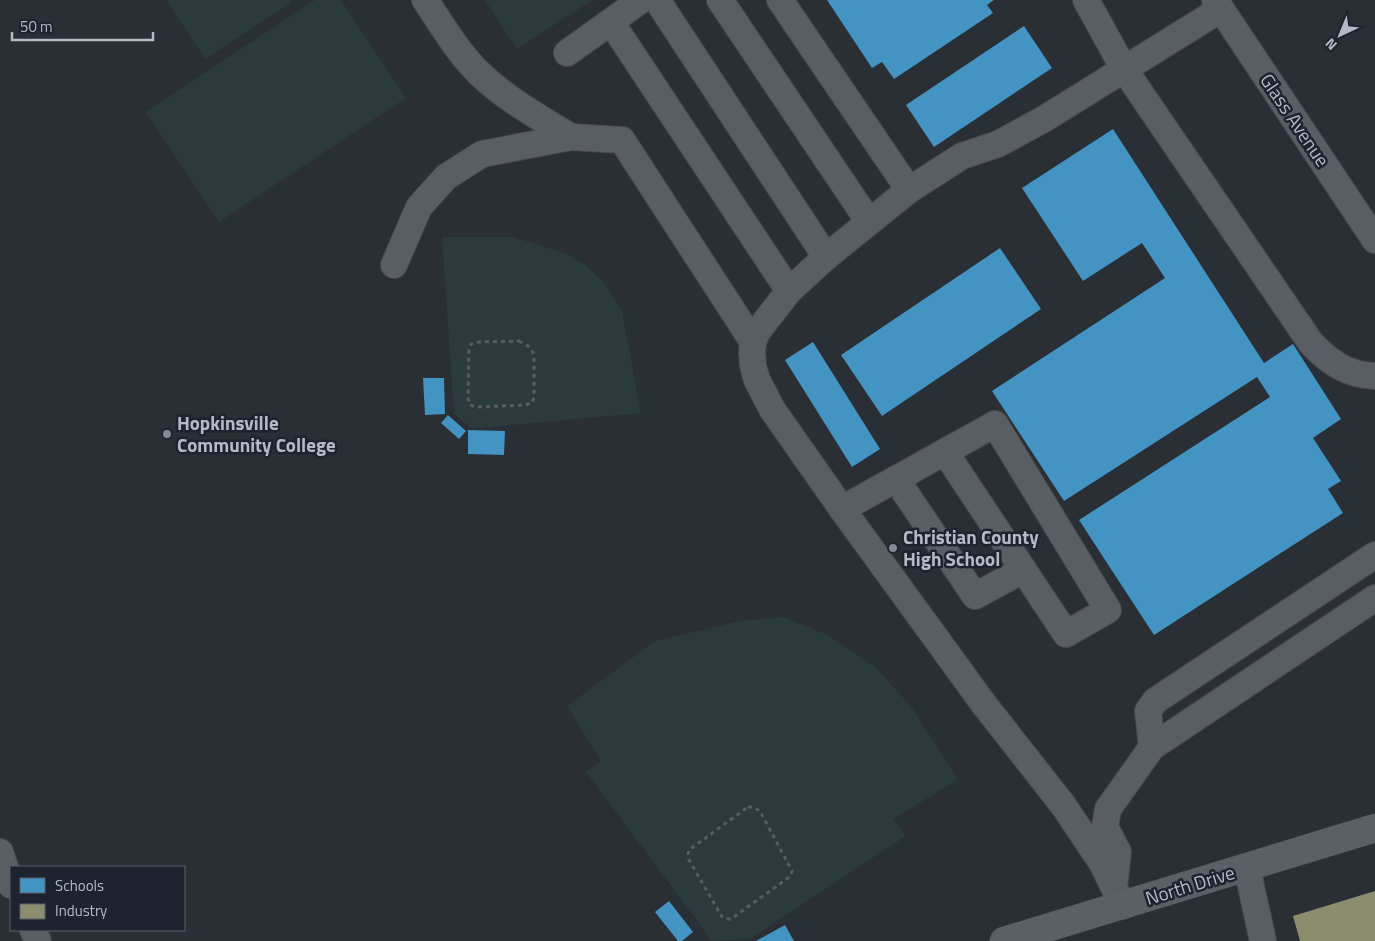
<svg xmlns="http://www.w3.org/2000/svg" width="1375" height="941" font-family="'Titillium Web',sans-serif">
<style>
.green{fill:#2a3a3d}
.schools{fill:#4393c3}
.industry{fill:#8c8c6e}
.lines{fill:none;stroke-linecap:round;stroke-linejoin:round}
.minor-casing{stroke:#46494e;stroke-width:28}
.major-casing{stroke:#474b52;stroke-width:29}
.path{stroke:#575c62;stroke-width:3;stroke-dasharray:4 4;stroke-linecap:butt}
.minor{stroke:#595d64;stroke-width:26}
.major{stroke:#5b5f66;stroke-width:28}
.poi-dot{fill:#848993;stroke:#1d2430;stroke-width:2}
.labels{text-anchor:middle;stroke-width:5;stroke-linejoin:round;paint-order:stroke}
.street-label{font-size:19px;fill:#b4bac6;stroke:#1d2430}
.poi-label{font-size:19px;font-weight:bold;fill:#b4bac6;stroke:#1d2430;text-anchor:start}
</style>
<rect width="100%" height="100%" fill="#2a2e35"/>
<g class="green">
<path d="M166,0H289L291,3L205,59Z"/>
<path d="M315,0H341L406,98L219,222L146,112Z"/>
<path d="M485,0H593L517,49Z"/>
<path d="M442,237H513L568,254L586,265L606,285L622,311L641,413L472,429L454,414Z"/>
<path d="M783,617L828,635L874,666L911,706L958,779L894,819L906,836L750,939L712,941L586,772L601,761L567,706L655,641L739,621Z"/>
</g>
<g class="schools">
<path d="M827,0H994L987,5L993,13L894,79L882,62L872,68Z"/>
<path d="M1024,26L1052,68L934,147L906,105Z"/>
<path d="M1113,129L1264,363L1293,344L1341,419L1313,438L1341,481L1328,489L1343,513L1154,635L1079,520L1270,397L1257,377L1064,501L992,391L1165,278L1142,243L1083,281L1022,188Z"/>
<path d="M1000,248L1041,309L882,416L841,355Z"/>
<path d="M813,342L880,449L852,467L785,360Z"/>
<path d="M423,378H444L445,414L425,415Z"/>
<path d="M448,415L466,431L459,439L441,423Z"/>
<path d="M468,430L505,431L504,455L468,454Z"/>
<path d="M669,901L693,932L682,941H678L655,912Z"/>
<path d="M785,925L794,941H756Z"/>
</g>
<path class="industry" d="M1375,891V941H1300L1293,916Z"/>
<g class="lines">
<g class="minor-casing">
<g id="minor">
<path d="M425,0C442,25 458,53 480,74C506,99 540,118 571,137"/>
<path d="M657,0L826,257"/>
<path d="M720,0L869,222"/>
<path d="M780,0L909,190"/>
<path d="M1086,0L1124,69L1311,343C1329,362 1347,375 1375,376"/>
<path d="M1215,0L1375,240"/>
<path d="M611,22L789,291"/>
<path d="M567,53L641,0"/>
<path d="M394,265L419,207L446,177L482,154L571,137L622,140L753,342"/>
<path d="M896,479L975,596L1023,570"/>
<path d="M842,509L995,424L1108,610L1066,634L945,452"/>
<path d="M1152,747L1148,711L1155,701L1375,555"/>
<path d="M0,852L11,885"/>
<path d="M1247,868L1263,941"/>
<path d="M1114,887L1118,852L1105,827L1108,809L1152,747L1375,598"/>
<path d="M1123,906L1102,863L1063,805L983,703L842,509L772,409L757,380L753,366L752,353L753,342L757,332L789,291L826,257L909,190L962,156L998,144L1044,119L1221,9"/>
<path d="M33,930L38,941"/>
</g>
</g>
<g class="major-casing">
<path id="major" d="M1004,941L1375,828"/>
</g>
<g class="path">
<path d="M519,341L528,346L534,354V397L532,403L525,405L477,407L470,405L468,398L469,350L471,344L479,342Z"/>
<path d="M748,807H753L760,811L792,871L791,875L788,878L731,919H726L722,917L689,860L688,854L689,850Z"/>
</g>
<use href="#minor" class="minor"/>
<use href="#major" class="major"/>
</g>
<g class="poi-dot">
<circle cx="167" cy="434" r="5"/>
<circle cx="893" cy="548" r="5"/>
</g>
<g class="labels">
<g class="street-label">
<text transform="translate(1295 120) rotate(56)" y="7">Glass Avenue</text>
<text transform="translate(1190 885) rotate(-17)" y="7">North Drive</text>
</g>
<g class="poi-label">
<text x="177" y="430">Hopkinsville<tspan x="177" dy="22">Community College</tspan></text>
<text x="903" y="544">Christian County<tspan x="903" dy="22">High School</tspan></text>
</g>
</g>
<rect x="10" y="866" width="175" height="65" fill="#1d2430" stroke="#59606c"/>
<rect x="20" y="878" width="25" height="15" fill="#4393c3" stroke="#59606c"/>
<text x="55" y="891" font-size="15" fill="#b4bac6">Schools</text>
<rect x="20" y="904" width="25" height="15" fill="#8c8c6e" stroke="#59606c"/>
<text x="55" y="916" font-size="15" fill="#b4bac6">Industry</text>
<g transform="translate(1340 35) rotate(224)" stroke="#1d2430" stroke-width="4" paint-order="stroke">
<path d="M0-4L9 19L0 12L-9 19Z" fill="#b4bac6"/>
<text y="-8" font-size="14" font-weight="bold" text-anchor="middle" fill="#b4bac6">N</text>
</g>
<path d="M12 32v8h141v-8" fill="none" stroke="#b4bac6" stroke-width="2.5"/>
<text x="20" y="32" font-size="15" fill="#b4bac6" stroke="#1d2430" stroke-width="4" paint-order="stroke">50 m</text>
</svg>
